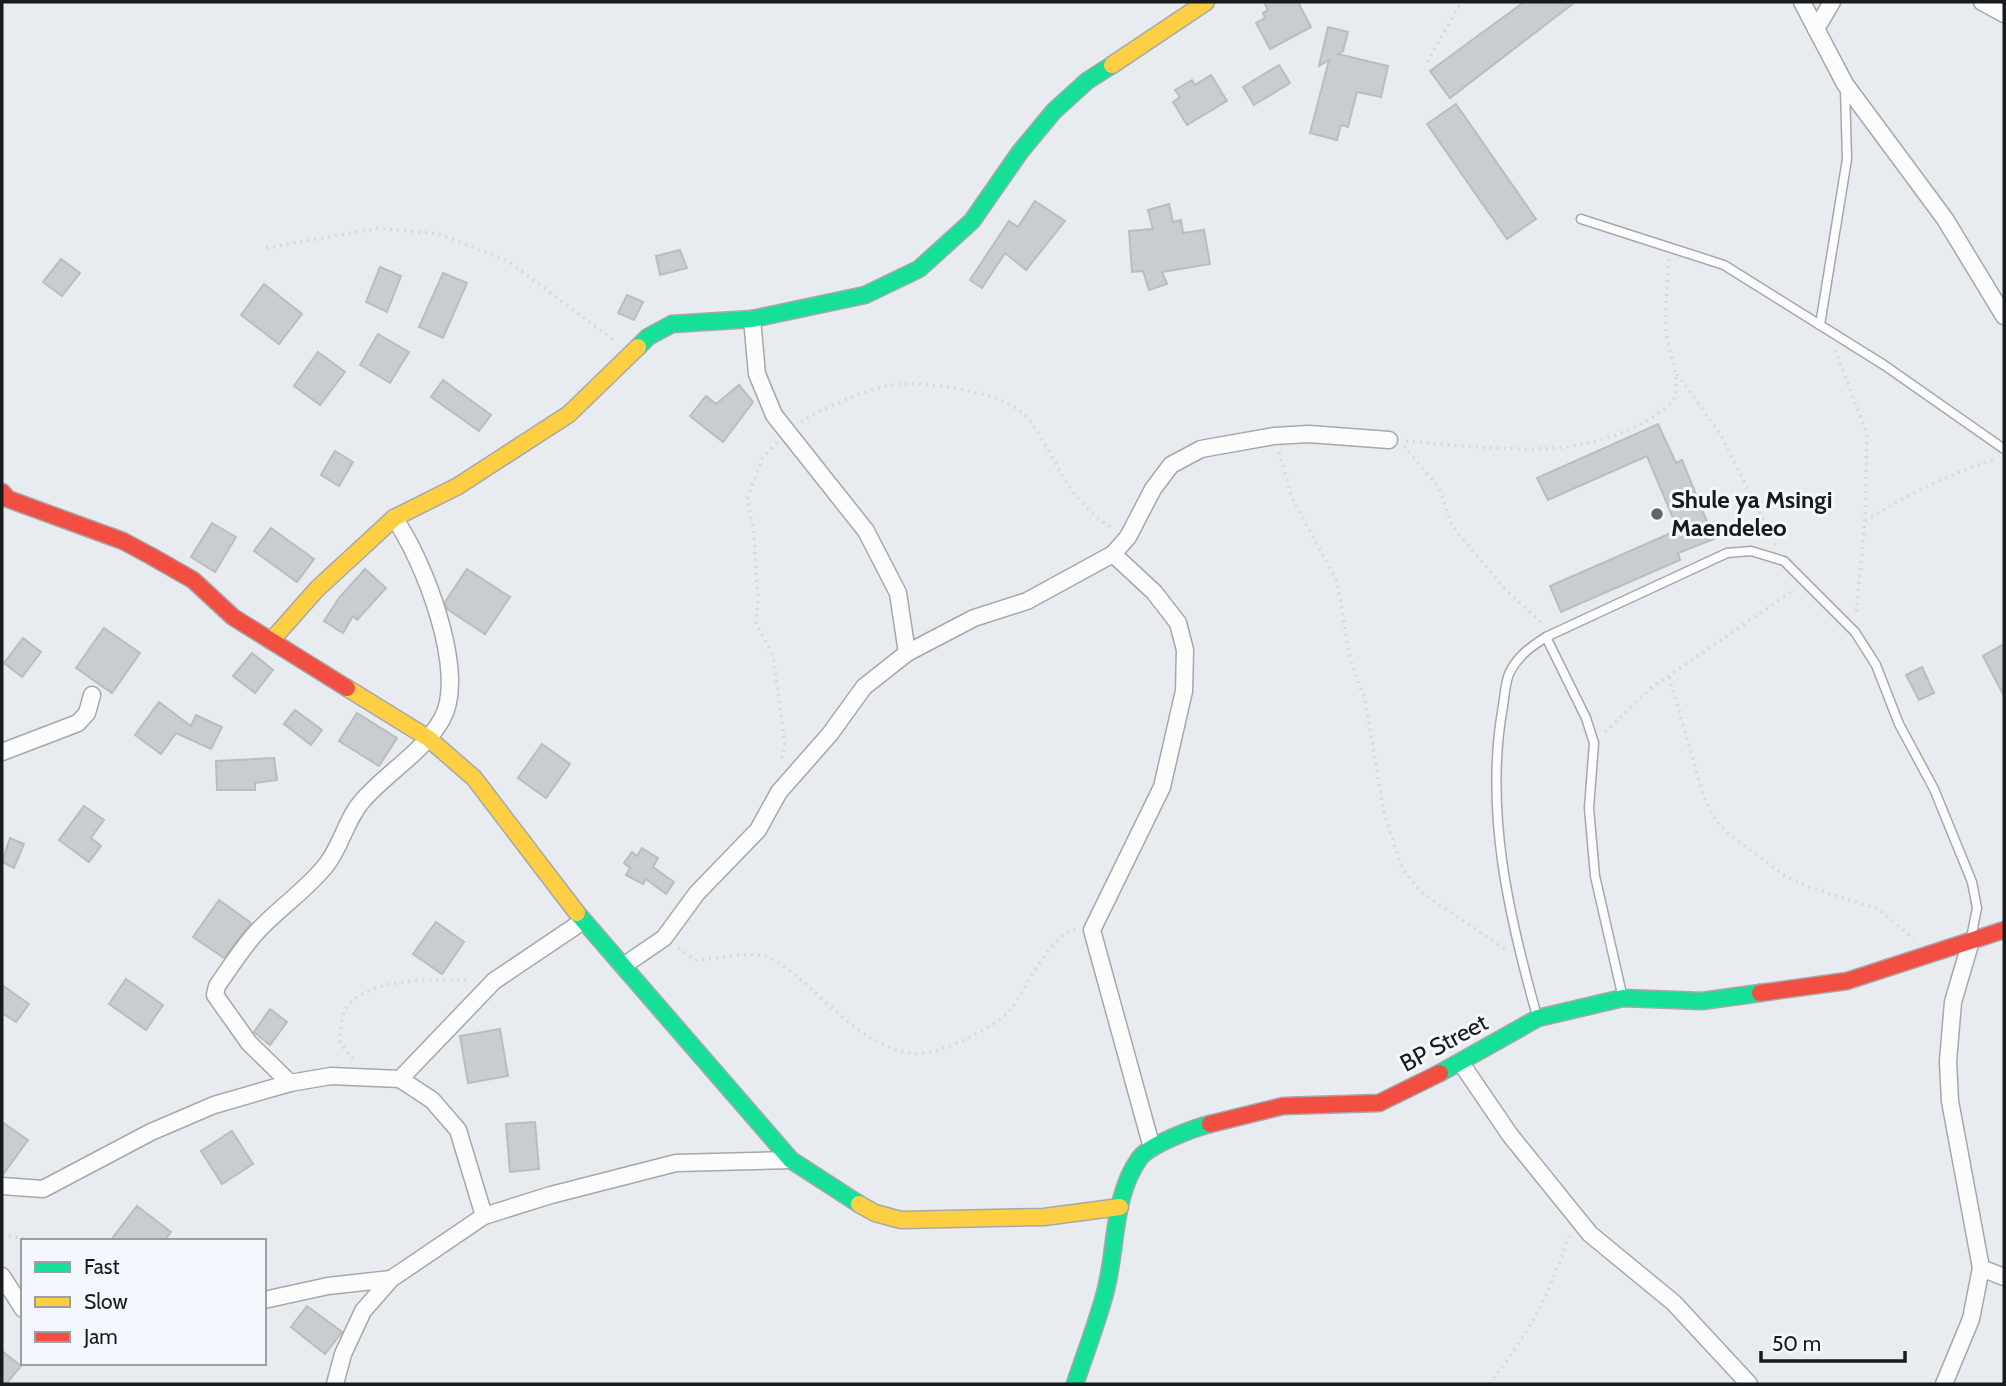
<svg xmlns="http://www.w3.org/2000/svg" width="2006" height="1386" font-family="Cabin,sans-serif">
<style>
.building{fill:#cacdd0;stroke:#babdc0;stroke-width:2}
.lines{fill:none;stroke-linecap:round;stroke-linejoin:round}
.lane-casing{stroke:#a5a8ab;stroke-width:11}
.street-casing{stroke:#a5a8ab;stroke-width:19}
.fast-casing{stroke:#a5a8ab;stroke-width:19}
.slow-casing{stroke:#a5a8ab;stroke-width:19}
.jam-casing{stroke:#a5a8ab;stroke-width:19}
.path{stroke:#d7d8d9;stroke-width:3.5;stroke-dasharray:2 5;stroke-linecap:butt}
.lane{stroke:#fcfcfd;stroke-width:8}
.street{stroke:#fcfcfd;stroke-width:16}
.fast{stroke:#16e098;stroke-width:16}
.slow{stroke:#ffcf43;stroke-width:16}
.jam{stroke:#f24e42;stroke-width:16}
.poi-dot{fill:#616468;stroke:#f4f8fe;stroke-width:2.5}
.labels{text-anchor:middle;stroke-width:6;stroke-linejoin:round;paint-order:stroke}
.poi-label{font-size:24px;font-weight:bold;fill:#181b1e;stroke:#f4f8fe;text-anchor:start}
.street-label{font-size:24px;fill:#181b1e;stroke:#f4f8fe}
</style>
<rect width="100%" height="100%" fill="#e8ecf0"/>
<g class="building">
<path d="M1264,2H1298L1311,27L1270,49L1256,23L1265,18L1263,13L1268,10Z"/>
<path d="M1524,2H1575L1450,98L1430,71Z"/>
<path d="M1328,27L1348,32L1343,51L1338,54L1388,66L1381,97L1357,92L1348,127L1341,125L1337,140L1310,133L1329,60L1319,66Z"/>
<path d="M1279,65L1290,83L1254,105L1243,87Z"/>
<path d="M1211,75L1227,101L1187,125L1173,102L1180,97L1175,90L1192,80L1195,85Z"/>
<path d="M1456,104L1536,219L1507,239L1427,124Z"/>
<path d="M1035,201L1065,221L1026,270L1005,253L982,288L970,280L1009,221L1018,227Z"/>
<path d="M1169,204L1173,222L1181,220L1183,233L1204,230L1210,264L1162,272L1167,284L1149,290L1143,271L1132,272L1129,231L1153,229L1148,210Z"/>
<path d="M680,250L687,268L660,275L656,256Z"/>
<path d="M61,259L80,273L62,296L43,282Z"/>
<path d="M380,267L401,276L387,312L366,302Z"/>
<path d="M443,273L467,283L443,338L419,327Z"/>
<path d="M264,284L302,314L279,344L241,315Z"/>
<path d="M627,295L643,302L634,320L618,313Z"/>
<path d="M378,334L409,352L390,383L360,365Z"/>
<path d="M318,352L345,372L320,405L294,386Z"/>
<path d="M443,380L491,415L479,431L431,397Z"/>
<path d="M739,385L753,402L723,442L690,416L706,396L716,404Z"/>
<path d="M1658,424L1676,463L1682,460L1714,539L1678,553L1680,560L1561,612L1550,586L1678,530L1647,456L1548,500L1537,478Z"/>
<path d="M335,451L353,462L339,486L321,475Z"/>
<path d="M212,523L236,537L215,572L191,557Z"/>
<path d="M271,528L314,559L297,582L254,551Z"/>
<path d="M365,569L386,588L357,620L353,616L343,633L324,621L339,598Z"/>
<path d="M467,569L510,597L485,634L447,609L445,602Z"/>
<path d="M104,628L140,653L112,693L76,668Z"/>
<path d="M23,638L41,652L22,677L4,663Z"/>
<path d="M2004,644V696L1983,656Z"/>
<path d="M252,653L273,670L255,693L233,676Z"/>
<path d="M1922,667L1934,693L1919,700L1906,675Z"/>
<path d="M159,702L191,726L196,715L222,727L211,749L176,733L161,754L135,735Z"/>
<path d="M295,710L322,730L311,745L284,724Z"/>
<path d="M357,713L397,738L379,766L339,741Z"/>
<path d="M542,744L570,764L546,798L518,778Z"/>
<path d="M274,758L277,780L255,783V790H217L216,761Z"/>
<path d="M84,806L104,820L91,838L101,846L89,862L59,840Z"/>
<path d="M10,838L24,844L14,868L2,862Z"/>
<path d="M642,848L658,858L653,867L674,882L666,894L646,879L643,884L626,875L630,868L624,863L632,852L637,856Z"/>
<path d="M219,900L251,923L224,958L193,937Z"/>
<path d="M436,922L464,942L442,974L413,954Z"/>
<path d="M126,979L163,1005L146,1030L109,1004Z"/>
<path d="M2,985L29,1004L16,1022L2,1013Z"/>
<path d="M270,1009L287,1022L270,1045L254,1032Z"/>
<path d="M500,1029L508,1076L468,1083L460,1036Z"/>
<path d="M2,1122L28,1140L2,1176Z"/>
<path d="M535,1122L539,1169L510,1172L506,1124Z"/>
<path d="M232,1131L253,1164L222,1184L201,1151Z"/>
<path d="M137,1206L171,1232L164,1241H110Z"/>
<path d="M307,1306L342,1332L325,1354L291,1327Z"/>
<path d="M2,1351L21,1366L6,1384H2Z"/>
</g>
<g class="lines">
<g class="lane-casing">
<g id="lane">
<path d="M1581,219L1724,265L1884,365L2004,449"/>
<path d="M1820,325L1847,159L1845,89"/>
<path d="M1546,637L1586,718L1594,743L1589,808L1595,876L1622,994"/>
<path d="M1537,1016C1509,917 1484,810 1503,706C1505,695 1505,679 1511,670C1519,655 1532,646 1546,637L1727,553L1751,551L1784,561L1855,632L1876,665L1899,724L1934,789L1972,882L1977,908L1971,938"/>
</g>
</g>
<g class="street-casing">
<g id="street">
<path d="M1802,2L1845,84L1945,219L2004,316"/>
<path d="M1982,2L2004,14"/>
<path d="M1816,29L1832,2"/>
<path d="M752,319L757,374L774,415L866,531L898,593L907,653"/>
<path d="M1113,554L1154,592L1178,623L1185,650L1184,691L1162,787L1092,930L1152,1148"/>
<path d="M2,752L78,723L87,713L92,695"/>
<path d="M623,966L664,938L697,893L758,830L779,792L830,734L864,687L907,653L974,618L1027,601L1113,554L1128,537L1153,489L1171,465L1201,449L1274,436L1309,434L1389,440"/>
<path d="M1461,1063L1510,1135L1590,1234L1674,1303L1749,1384"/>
<path d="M290,1083L249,1043L215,995L217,986C229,969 241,950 255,934C277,909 307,890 327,864C342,844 347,817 364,799C388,772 424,751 442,719C468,673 423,558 394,518"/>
<path d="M2,1186L43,1189L151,1132L214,1105L290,1083L331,1076L400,1079"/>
<path d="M484,1216L458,1130L432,1100L400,1079L494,981L583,921"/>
<path d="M1981,1268L2004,1277"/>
<path d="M2,1276L23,1309"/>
<path d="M264,1300L328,1286L391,1279"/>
<path d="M335,1384L343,1354L363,1311L391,1279L484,1216L551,1195L676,1163L791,1160"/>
<path d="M1944,1384L1971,1319L1981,1268L1950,1101L1948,1061L1953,1002L1971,941"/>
</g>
</g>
<g class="fast-casing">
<g id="fast">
<path d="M638,347L648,337L672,324L752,319L865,295L919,269L972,221L1020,152L1054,111L1087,81L1112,65"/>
<path d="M577,913L791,1160L859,1204"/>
<path d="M1440,1073L1538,1018L1623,998L1702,1001L1760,993"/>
<path d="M1075,1384C1085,1354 1097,1323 1105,1293C1117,1250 1112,1197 1139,1159C1148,1145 1194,1128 1210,1124"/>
</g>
</g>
<g class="slow-casing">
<g id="slow">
<path d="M1112,65L1206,2"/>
<path d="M271,641L317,589L394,518L458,486L569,414L638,347"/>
<path d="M347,688L428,738L474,778L577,913"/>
<path d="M859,1204L875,1213L901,1220L1044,1217L1120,1207"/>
</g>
</g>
<g class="jam-casing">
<g id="jam">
<path d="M2,492L8,499L123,541L151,556L193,580L233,617L347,688"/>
<path d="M1760,993L1847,981L2004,930"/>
<path d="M1210,1124L1283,1106L1379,1103L1440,1073"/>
</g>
</g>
<g class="path">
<path d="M1427,62L1461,2"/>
<path d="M266,248L379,228L439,234L508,261L615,341"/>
<path d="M1835,350L1867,434L1865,521L1856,615"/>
<path d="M1677,374L1721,435L1776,546"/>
<path d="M801,422C822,408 876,385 900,384C934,383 1010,392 1030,421C1059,461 1066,501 1114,529"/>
<path d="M1406,441C1487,447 1578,464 1651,418C1661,411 1674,405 1676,392C1679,370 1667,350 1666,329C1665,306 1668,282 1669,259"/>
<path d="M777,442L762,459L747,499L754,533L758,599L756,623L773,656L783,727L785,747L780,763"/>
<path d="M1404,446L1439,488L1452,526L1504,588L1544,625"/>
<path d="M1279,452L1292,498L1337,581L1350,659L1365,700L1384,813L1402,868L1421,892L1506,950"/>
<path d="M1865,521C1906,495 1949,474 1995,459"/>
<path d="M1669,677L1704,797L1716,821L1730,835L1785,876L1809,887L1878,909L1914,939"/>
<path d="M1605,732L1651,688L1794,590"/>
<path d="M678,948L695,960C715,959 739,953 759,955C775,957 788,970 800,979C834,1008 881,1063 931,1052C951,1048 997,1026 1010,1010C1028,987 1048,936 1076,929"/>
<path d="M353,1059L340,1043C341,1033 340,1019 345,1010C363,977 439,979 471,980"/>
<path d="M2,1234L34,1241"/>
<path d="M1489,1384C1530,1332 1547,1299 1569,1236"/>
</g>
<use href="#lane" class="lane"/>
<use href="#street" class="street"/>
<use href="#fast" class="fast"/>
<use href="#slow" class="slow"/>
<use href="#jam" class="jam"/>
</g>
<circle class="poi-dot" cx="1657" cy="514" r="7"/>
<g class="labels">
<g class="poi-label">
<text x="1671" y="508">Shule ya Msingi<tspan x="1671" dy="28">Maendeleo</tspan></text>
</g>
<g class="street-label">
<text transform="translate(1444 1043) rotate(-28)" y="8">BP Street</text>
</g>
</g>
<rect width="2006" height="1386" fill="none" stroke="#181b1e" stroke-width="7"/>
<rect x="21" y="1239" width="245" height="126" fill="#f4f8fe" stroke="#9ca0a4" stroke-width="2"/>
<rect x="35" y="1262" width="35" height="10" fill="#16e098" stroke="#9ca0a4" stroke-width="2"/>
<text x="84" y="1274" font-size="21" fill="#181b1e">Fast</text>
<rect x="35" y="1297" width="35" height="10" fill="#ffcf43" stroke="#9ca0a4" stroke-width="2"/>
<text x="84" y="1309" font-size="21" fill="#181b1e">Slow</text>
<rect x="35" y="1332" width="35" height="10" fill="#f24e42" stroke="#9ca0a4" stroke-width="2"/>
<text x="84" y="1344" font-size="21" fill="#181b1e">Jam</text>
<path d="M1761 1351v10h144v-10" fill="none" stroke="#181b1e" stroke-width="3.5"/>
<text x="1772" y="1351" font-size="21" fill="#181b1e" stroke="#f4f8fe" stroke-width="5" paint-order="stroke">50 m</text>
</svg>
